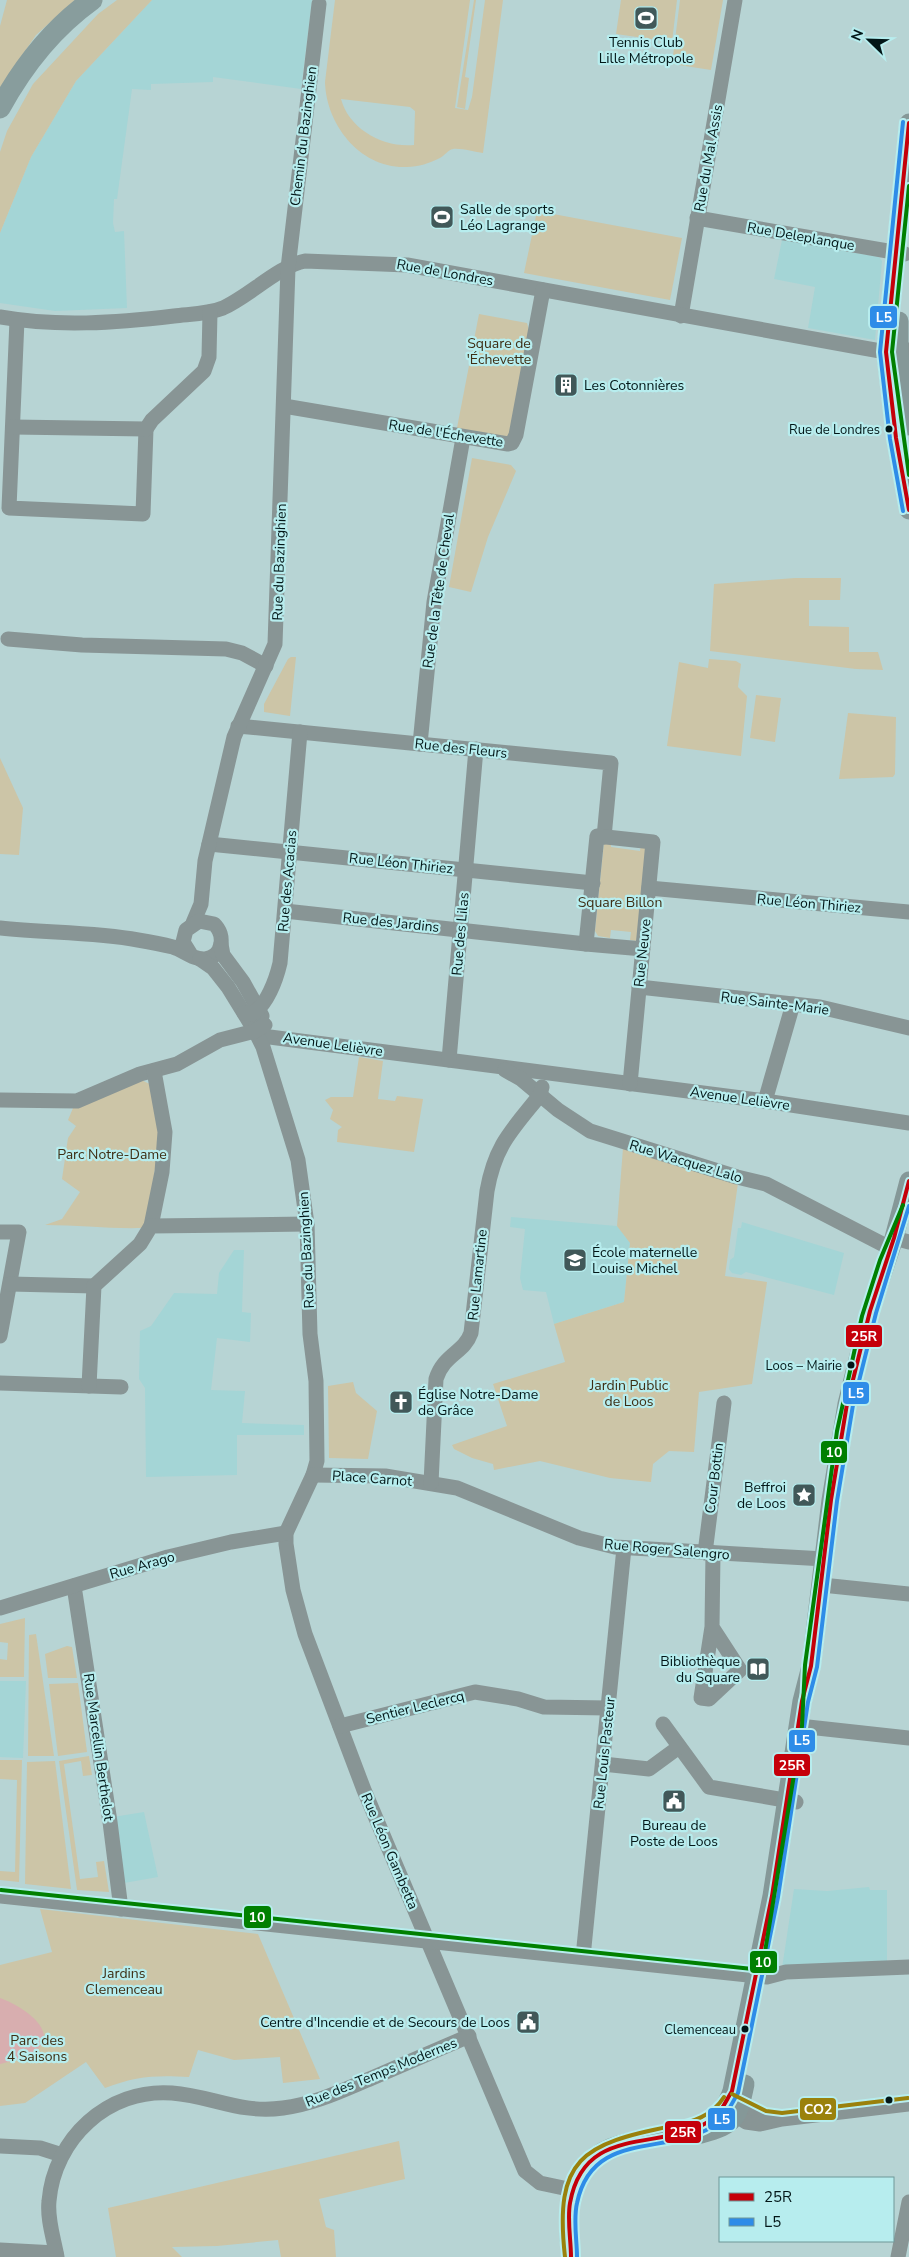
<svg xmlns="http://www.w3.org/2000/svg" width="909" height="2257" font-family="'Nunito Sans',sans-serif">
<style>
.built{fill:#a4d5d6}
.green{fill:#ccc5a7;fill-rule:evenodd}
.water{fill:#d8aeaf}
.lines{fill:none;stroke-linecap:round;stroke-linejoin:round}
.minor{stroke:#889595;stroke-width:15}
.major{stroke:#859898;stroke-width:19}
.highway{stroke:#889d9d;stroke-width:21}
.bus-1-casing{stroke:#b7edee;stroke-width:8}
.bus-2-casing{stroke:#b7edee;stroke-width:8}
.bus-3-casing{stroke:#b7edee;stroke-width:8}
.bus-4-casing{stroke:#b7edee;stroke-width:8}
.bus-1{stroke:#c5000a;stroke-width:4}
.bus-2{stroke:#2e8ce8;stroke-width:4}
.bus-3{stroke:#008001;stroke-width:4}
.bus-4{stroke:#9a810c;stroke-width:4}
.bus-dot{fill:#021617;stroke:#b7edee;stroke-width:2}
.labels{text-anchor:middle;stroke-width:4.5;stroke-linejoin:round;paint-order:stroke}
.bus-label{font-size:13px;fill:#021617;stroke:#b7edee;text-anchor:end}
.poi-label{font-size:14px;fill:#021617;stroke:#b7edee;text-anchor:start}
.street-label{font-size:14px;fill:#021617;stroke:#b7edee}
.park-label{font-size:14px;fill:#3e2e14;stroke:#b7edee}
.line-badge{stroke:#b7edee;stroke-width:2}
.badge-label{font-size:14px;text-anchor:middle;font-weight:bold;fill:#fff}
</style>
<rect width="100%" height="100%" fill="#b7d4d4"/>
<g class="built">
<path d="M152,0H312L301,89L213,77V82L151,84V90L132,89L117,199H114L113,223L115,232L124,231L127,308L55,311L0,303V233L31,157L76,81Z"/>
<path d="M782,240L879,257L882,261L875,340L808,328L815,287L774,279Z"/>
<path d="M511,1217L617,1226L630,1242L624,1302L554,1324L546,1292L523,1290L520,1278L525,1229L510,1227Z"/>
<path d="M742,1222L844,1253L834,1295L746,1272L741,1275L732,1273L729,1269L730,1260L734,1257L738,1228H741Z"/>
<path d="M234,1250H244L242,1312L251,1313L250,1342L217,1338L211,1390L245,1391L242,1423L304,1425V1435H237V1475L146,1477L145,1388L139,1379L140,1331L151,1326L174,1293L217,1294L219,1273Z"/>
<path d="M0,1681H26L23,1758L0,1757Z"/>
<path d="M144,1812L158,1877L124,1883L113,1817Z"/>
<path d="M869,1887L870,1890H887V1961L782,1968L794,1889L827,1891Z"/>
</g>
<g class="green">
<path d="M7,0H75L36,35L0,88V26Z"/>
<path d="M117,0H152L76,81L31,157L0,233V152L7,131L33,84L98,14Z"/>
<path d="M335,0H470L455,108L468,110L472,97L485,0H503L483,153C475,152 461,148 453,149C448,150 444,156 440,158C430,163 418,167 407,167C360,169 326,124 325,82ZM341,99L410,107L415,111L414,145C383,148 349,129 341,99Z"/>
<path d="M474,0H476L465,77L469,78L465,109L457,107Z"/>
<path d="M621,0H677L672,42L616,34Z"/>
<path d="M680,0H723L711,70L672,64Z"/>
<path d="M537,211L682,238L670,300L524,273Z"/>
<path d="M479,314L527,323L530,334L511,433L506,438L456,433Z"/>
<path d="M472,458L511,465L516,471L488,537L471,592L449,587Z"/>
<path d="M795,578H841L840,600H809V626L849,627V652H878L883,670L856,669L710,651L714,584Z"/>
<path d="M291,657H296L290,716L264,712V704L288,659Z"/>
<path d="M709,659L736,661L741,664L738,687L747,696L741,756L667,746L679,662L708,668Z"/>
<path d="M756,695L781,698L775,742L750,738Z"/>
<path d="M848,713L896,717L895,774L893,777L839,779Z"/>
<path d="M0,758L23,808L19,855L0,854Z"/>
<path d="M611,840V847L640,851L641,843L647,848L637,941L630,940L631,932L611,930L610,938L598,936L595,931L604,842Z"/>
<path d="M359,1057L383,1061L378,1099L395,1101L397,1096L423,1099L414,1152L337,1142L338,1130L342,1127L330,1119L333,1110L325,1100L331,1097H353Z"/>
<path d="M141,1080L152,1085L159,1139L150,1205L143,1228C110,1229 78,1225 45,1225L62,1219L80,1192L62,1179L68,1138L76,1126L68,1120L73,1108Z"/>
<path d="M623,1148L738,1183L725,1276L767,1282L752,1384L699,1392L694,1452L669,1451L653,1464L651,1482L610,1478L540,1461L494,1470L493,1464L472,1458L454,1449L452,1445L507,1426L493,1384L565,1362L554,1324L624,1302L630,1243L617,1226Z"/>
<path d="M353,1382L356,1393L377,1411L368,1459L329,1458L328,1386Z"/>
<path d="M25,1618L24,1677H0V1659L7,1660L8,1643L0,1642V1624Z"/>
<path d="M36,1634L54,1756H28L29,1635Z"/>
<path d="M67,1646L72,1647L77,1678H48L45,1654Z"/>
<path d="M78,1683L87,1752L58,1756L49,1684Z"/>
<path d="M89,1756L92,1775L83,1776L81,1761L64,1764L80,1879L98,1877L96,1862L104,1861L109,1892L77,1890L59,1761Z"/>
<path d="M0,1760H22L19,1882L0,1880V1871L15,1872L17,1780L0,1779Z"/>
<path d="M55,1761L71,1889L25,1884L27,1762Z"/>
<path d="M40,1909L258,1934L320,2079L283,2083L280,2057L234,2060L198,2050L189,2077C156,2075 136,2076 105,2088L86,2062L25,2103L0,2106V1965L52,1952Z"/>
<path d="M399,2141L405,2179L319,2199L326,2227L334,2230L336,2257H281L278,2240L217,2246L172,2247L182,2257H116L108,2208Z"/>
</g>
<path class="water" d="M0,1998C18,2004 64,2031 34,2052C25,2059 11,2061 0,2064Z"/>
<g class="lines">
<g class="minor">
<path d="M697,218L905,254"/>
<path d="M681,316L735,0"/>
<path d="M0,317C57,327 116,323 174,316C190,314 208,314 223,308C250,296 277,267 305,261L407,265L858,347L886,352L909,350"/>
<path d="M17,320L9,508L143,514L146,429"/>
<path d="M284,406L508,444L512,443L516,435L543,290"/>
<path d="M13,427L146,429L152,420L204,371L209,357L210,312"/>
<path d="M8,639L82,645L226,649L242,653L266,666"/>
<path d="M238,726L611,763L604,837"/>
<path d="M420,744L434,602L463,438"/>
<path d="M209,844L593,883"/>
<path d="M649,888L909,912"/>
<path d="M285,911L586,944"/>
<path d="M193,923L201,904L205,861L234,737L275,644L288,268L319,4"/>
<path d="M0,928C45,933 94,932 138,940C150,942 161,944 173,947C183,950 194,960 205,959C223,957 226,935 214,924L199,921L186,930L183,942L191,955"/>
<path d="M221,944L223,955L243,982L262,1016"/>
<path d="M200,959L213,968L228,987L255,1031L262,1036L765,1101L909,1123"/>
<path d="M639,987L820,1007L909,1028"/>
<path d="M244,1013L252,1014C267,1005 276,980 280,963L300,732"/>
<path d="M255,1031L263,1047L298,1160L307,1224L310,1334L316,1381L317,1461L313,1475L286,1533V1544L293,1590L305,1634L364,1790L525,2171L540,2183L573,2190"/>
<path d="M449,1060L476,749"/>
<path d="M505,1070L521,1079L558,1110L590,1131L737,1177L766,1184L890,1248"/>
<path d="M630,1084L653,842L597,836L586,944L643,949"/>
<path d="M0,1100L77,1101L140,1074L177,1064L220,1040L255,1031L265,1025"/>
<path d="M765,1101L793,1004"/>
<path d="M151,1226L162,1172L165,1132L154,1071"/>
<path d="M0,1232H19L0,1336"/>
<path d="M894,1238L909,1242"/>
<path d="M10,1284L94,1286"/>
<path d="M0,1383L121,1387"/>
<path d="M89,1386L94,1286L140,1244L151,1226L307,1224"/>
<path d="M313,1475L385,1476L457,1488L579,1538L615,1547L825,1559"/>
<path d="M431,1483L436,1379C444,1354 464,1353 471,1333L487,1191C495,1145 512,1130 540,1095L542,1087"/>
<path d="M705,1553L724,1403"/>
<path d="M822,1585L909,1594"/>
<path d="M74,1586L110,1822L121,1909"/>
<path d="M0,1608L168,1557L231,1542L286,1533"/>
<path d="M712,1627L740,1670L709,1699L701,1698L712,1627L713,1553"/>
<path d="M663,1724L709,1787L796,1802"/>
<path d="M340,1726L475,1692L518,1699L544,1707L608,1708"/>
<path d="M799,1726L909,1738"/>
<path d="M603,1764L649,1769L679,1747"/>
<path d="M0,1896L767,1977L786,1972L909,1967"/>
<path d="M583,1957L624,1548"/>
<path d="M730,2100L759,2115L776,2119"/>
<path d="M726,2109L746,2122L760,2124L782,2119L909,2104"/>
<path d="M0,2146L40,2148L62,2155"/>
<path d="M0,2250L56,2253"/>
<path d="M57,2257C54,2239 47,2220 49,2201C54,2139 108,2088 172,2093C212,2096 240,2114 283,2108C315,2104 343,2090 372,2078C404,2064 437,2050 469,2036"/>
<path d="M898,2257L909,2202"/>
</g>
<g class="major">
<path d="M909,123L886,352L896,438L909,510"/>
<path d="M899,321V351L907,426"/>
<path d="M701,2134C736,2125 738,2118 745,2084"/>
<path d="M571,2257C548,2082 703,2179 732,2091L772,1896L802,1701L811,1666L831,1500L847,1404L870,1311L894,1238L909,1181"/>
</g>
<path class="highway" d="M0,108C23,66 53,28 92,0"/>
<g class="bus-1-casing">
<g id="bus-1">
<path d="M909,123L886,352L896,438L909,510"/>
<path d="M571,2257C571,2240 567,2220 570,2203C585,2119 668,2155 715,2117C722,2111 727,2099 732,2091L772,1896L802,1701L811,1666L831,1500L847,1404L870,1311L894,1238L909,1181"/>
</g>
</g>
<g class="bus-2-casing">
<g id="bus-2">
<path d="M903,122L880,352L890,439L903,511"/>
<path d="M577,2257C577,2240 573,2220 577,2203C593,2126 672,2159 719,2122C727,2115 733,2101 738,2093L778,1897L808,1702L817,1667L837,1501L853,1405L876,1313L909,1206"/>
</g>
</g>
<g class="bus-3-casing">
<g id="bus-3">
<path d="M909,186L892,352L909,475"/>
<path d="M1,1890L762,1970L802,1726L805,1665L837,1431L862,1316L880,1260L903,1205"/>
</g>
</g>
<g class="bus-4-casing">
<g id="bus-4">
<path d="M732,2094L766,2111L782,2113L908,2098"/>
<path d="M565,2257C554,2158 582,2144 672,2126C693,2122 712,2116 724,2097"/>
</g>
</g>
<use href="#bus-1" class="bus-1"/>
<use href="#bus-2" class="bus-2"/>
<use href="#bus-3" class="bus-3"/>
<use href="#bus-4" class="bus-4"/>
</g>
<defs>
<g id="stadium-square" transform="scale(1.25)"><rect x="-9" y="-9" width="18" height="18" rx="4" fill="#415859" stroke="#b7edee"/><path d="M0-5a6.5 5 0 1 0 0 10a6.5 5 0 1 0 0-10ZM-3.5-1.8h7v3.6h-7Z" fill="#fff"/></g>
<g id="building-square" transform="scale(1.25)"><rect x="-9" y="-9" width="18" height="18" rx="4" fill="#415859" stroke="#b7edee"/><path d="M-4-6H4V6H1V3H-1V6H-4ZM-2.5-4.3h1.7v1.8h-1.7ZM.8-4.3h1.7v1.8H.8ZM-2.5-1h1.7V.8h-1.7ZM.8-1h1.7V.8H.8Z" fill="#fff"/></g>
<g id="school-square" transform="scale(1.25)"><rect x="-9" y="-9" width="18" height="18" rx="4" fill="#415859" stroke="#b7edee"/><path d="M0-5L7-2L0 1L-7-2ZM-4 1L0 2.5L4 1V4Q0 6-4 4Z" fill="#fff"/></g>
<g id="church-square" transform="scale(1.25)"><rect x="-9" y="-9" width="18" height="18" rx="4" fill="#415859" stroke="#b7edee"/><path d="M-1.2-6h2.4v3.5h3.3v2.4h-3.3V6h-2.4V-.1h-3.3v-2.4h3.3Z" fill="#fff"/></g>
<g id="sight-square" transform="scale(1.25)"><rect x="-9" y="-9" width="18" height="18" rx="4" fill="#415859" stroke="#b7edee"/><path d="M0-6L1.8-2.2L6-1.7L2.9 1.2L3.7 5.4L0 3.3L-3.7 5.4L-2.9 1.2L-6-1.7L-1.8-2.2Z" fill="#fff"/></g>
<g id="library-square" transform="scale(1.25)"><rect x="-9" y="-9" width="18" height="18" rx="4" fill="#415859" stroke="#b7edee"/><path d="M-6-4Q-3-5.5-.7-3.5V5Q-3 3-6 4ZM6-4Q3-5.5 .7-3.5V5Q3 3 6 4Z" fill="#fff"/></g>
<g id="civic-square" transform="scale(1.25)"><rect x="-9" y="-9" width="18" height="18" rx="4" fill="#415859" stroke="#b7edee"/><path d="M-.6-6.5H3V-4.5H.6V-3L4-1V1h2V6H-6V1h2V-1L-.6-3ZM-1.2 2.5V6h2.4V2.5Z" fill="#fff"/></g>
</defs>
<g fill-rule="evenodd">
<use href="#stadium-square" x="646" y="18"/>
<use href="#stadium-square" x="442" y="217"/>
<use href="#building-square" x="566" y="385"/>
<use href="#school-square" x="575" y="1260"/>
<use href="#church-square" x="401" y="1402"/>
<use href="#sight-square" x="804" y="1495"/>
<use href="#library-square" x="758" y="1669"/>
<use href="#civic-square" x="674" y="1801"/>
<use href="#civic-square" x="528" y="2022"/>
</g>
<g class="bus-dot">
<circle cx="889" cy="429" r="4.5"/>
<circle cx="851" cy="1365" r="4.5"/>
<circle cx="745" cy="2029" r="4.5"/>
<circle cx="889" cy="2100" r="4.5"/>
</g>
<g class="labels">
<g class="bus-label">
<text x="880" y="434">Rue de Londres</text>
<text x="842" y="1370">Loos – Mairie</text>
<text x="736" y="2034">Clemenceau</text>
</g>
<g class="poi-label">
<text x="646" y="47" text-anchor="middle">Tennis Club<tspan x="646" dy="16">Lille Métropole</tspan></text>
<text x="460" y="214">Salle de sports<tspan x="460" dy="16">Léo Lagrange</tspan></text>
<text x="584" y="390">Les Cotonnières</text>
<text x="592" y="1257">École maternelle<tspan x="592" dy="16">Louise Michel</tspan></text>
<text x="418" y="1399">Église Notre-Dame<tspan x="418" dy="16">de Grâce</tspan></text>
<text x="786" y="1492" text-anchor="end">Beffroi<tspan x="786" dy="16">de Loos</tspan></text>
<text x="740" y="1666" text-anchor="end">Bibliothèque<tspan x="740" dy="16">du Square</tspan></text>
<text x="674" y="1830" text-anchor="middle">Bureau de<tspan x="674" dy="16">Poste de Loos</tspan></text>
<text x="510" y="2027" text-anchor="end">Centre d'Incendie et de Secours de Loos</text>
</g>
<g class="street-label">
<text transform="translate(303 136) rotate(-83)" y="5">Chemin du Bazinghien</text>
<text transform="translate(708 158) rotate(-80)" y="5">Rue du Mal Assis</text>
<text transform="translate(801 236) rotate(10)" y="5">Rue Deleplanque</text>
<text transform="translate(445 272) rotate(10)" y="5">Rue de Londres</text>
<text transform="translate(446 433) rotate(9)" y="5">Rue de l'Échevette</text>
<text transform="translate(279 562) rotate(-88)" y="5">Rue du Bazinghien</text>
<text transform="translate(438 591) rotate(-82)" y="5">Rue de la Tête de Cheval</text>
<text transform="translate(461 748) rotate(6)" y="5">Rue des Fleurs</text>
<text transform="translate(401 863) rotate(6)" y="5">Rue Léon Thiriez</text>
<text transform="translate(287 881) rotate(-85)" y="5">Rue des Acacias</text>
<text transform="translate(809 903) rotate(5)" y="5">Rue Léon Thiriez</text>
<text transform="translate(391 922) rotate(6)" y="5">Rue des Jardins</text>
<text transform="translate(460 934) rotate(-85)" y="5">Rue des Lilas</text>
<text transform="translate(642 953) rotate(-84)" y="5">Rue Neuve</text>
<text transform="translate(775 1003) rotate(7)" y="5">Rue Sainte-Marie</text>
<text transform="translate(333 1044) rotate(8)" y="5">Avenue Lelièvre</text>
<text transform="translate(740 1098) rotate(8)" y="5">Avenue Lelièvre</text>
<text transform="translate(686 1161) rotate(17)" y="5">Rue Wacquez Lalo</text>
<text transform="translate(306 1250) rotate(-93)" y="5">Rue du Bazinghien</text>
<text transform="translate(477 1275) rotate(-84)" y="5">Rue Lamartine</text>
<text transform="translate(372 1478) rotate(4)" y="5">Place Carnot</text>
<text transform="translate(714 1478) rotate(-83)" y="5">Cour Bottin</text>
<text transform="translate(667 1549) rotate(5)" y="5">Rue Roger Salengro</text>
<text transform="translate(142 1565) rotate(-16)" y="5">Rue Arago</text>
<text transform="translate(415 1707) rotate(-14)" y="5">Sentier Leclercq</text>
<text transform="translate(99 1747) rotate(82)" y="5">Rue Marcellin Berthelot</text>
<text transform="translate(604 1753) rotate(-84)" y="5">Rue Louis Pasteur</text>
<text transform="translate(390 1851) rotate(67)" y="5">Rue Léon Gambetta</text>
<text transform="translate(381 2072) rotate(-22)" y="5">Rue des Temps Modernes</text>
</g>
<g class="park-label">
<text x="499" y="348">Square de<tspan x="499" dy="16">'Échevette</tspan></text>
<text x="620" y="907">Square Billon</text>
<text x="112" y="1159">Parc Notre-Dame</text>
<text x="629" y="1390">Jardin Public<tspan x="629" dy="16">de Loos</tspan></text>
<text x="124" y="1978">Jardins<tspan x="124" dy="16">Clemenceau</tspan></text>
<text x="37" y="2045">Parc des<tspan x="37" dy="16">4 Saisons</tspan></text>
</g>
</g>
<g class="line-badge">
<rect x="869" y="305" width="29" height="24" rx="5" fill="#2e8ce8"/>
<rect x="845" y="1324" width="38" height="24" rx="5" fill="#c5000a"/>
<rect x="842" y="1381" width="28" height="24" rx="5" fill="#2e8ce8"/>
<rect x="820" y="1440" width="28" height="24" rx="5" fill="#008001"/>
<rect x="788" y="1729" width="28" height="24" rx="5" fill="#2e8ce8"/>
<rect x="773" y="1753" width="38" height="24" rx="5" fill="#c5000a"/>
<rect x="243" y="1905" width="29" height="24" rx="5" fill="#008001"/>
<rect x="749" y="1950" width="29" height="24" rx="5" fill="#008001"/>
<rect x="799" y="2097" width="38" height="24" rx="5" fill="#9a810c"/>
<rect x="707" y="2107" width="29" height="24" rx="5" fill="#2e8ce8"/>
<rect x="664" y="2120" width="38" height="24" rx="5" fill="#c5000a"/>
</g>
<g class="badge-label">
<text x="884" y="322">L5</text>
<text x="864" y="1341">25R</text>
<text x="856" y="1398">L5</text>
<text x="834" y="1457">10</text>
<text x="802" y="1745">L5</text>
<text x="792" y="1770">25R</text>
<text x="257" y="1922">10</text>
<text x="763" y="1967">10</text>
<text x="818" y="2114">CO2</text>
<text x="722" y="2124">L5</text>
<text x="683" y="2137">25R</text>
</g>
<rect x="719" y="2177" width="175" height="65" fill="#b7edee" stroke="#6f9798"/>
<rect x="729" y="2193" width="25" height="8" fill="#c5000a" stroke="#6f9798"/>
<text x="764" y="2202" font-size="15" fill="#021617">25R</text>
<rect x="729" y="2218" width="25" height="8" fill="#2e8ce8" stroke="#6f9798"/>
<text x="764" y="2227" font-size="15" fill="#021617">L5</text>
<g transform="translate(869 40) rotate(293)" stroke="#b7edee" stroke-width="4" paint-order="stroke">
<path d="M0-4L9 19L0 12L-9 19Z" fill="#021617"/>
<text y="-8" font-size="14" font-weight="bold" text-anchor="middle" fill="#021617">N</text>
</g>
</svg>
